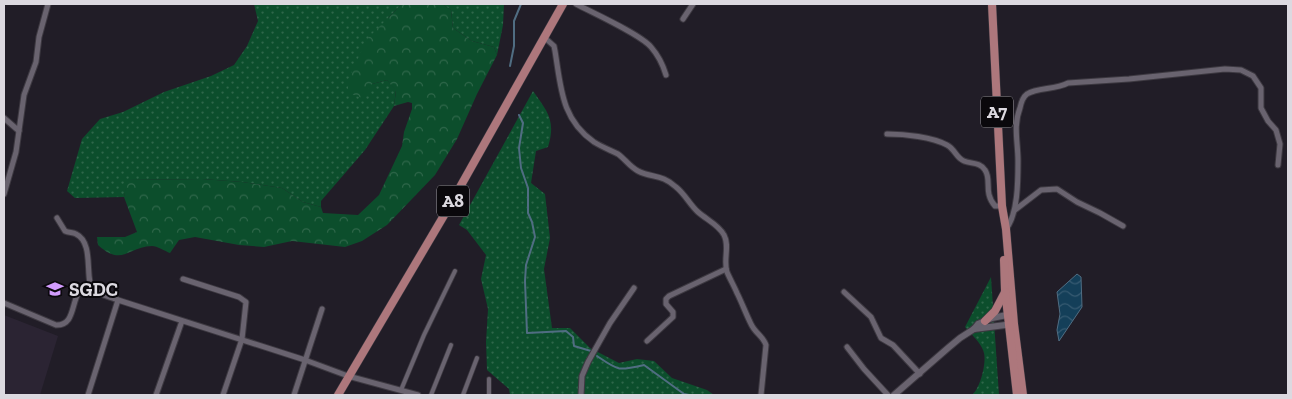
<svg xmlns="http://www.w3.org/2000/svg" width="1292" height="399" font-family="'Zilla Slab',serif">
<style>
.built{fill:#2b2433}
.grass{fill:url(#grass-dots)}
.forest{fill:url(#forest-crowns)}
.water{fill:url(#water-waves);stroke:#506d82}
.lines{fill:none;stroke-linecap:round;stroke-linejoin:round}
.stream{stroke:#506d82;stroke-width:2}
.pedestrian-casing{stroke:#3d3941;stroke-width:5.5}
.minor-casing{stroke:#3d3941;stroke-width:7}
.tertiary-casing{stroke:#3d3941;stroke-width:8}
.primary-casing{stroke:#3d3941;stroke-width:9}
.pedestrian{stroke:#69636f;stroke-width:4}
.minor{stroke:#69636f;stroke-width:5}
.tertiary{stroke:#69636f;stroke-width:6}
.primary{stroke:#ad777c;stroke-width:8}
.labels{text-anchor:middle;stroke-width:4;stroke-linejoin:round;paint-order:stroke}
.shield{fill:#0a080c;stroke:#9d9aa0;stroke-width:1}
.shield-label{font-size:18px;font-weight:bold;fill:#dcd9e0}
.poi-label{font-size:19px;font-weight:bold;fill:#dcd9e0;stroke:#0a080c;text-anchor:start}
</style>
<defs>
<pattern id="grass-dots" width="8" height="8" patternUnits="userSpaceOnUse" patternTransform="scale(1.25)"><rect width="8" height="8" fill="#0c4e2c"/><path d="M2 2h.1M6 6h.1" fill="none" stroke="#2f674a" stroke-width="1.8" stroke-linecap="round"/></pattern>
<pattern id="forest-crowns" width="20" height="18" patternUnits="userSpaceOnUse" patternTransform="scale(1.25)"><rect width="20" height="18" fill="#0c4e2c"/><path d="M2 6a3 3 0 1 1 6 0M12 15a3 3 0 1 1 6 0" fill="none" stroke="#2f674a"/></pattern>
<pattern id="water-waves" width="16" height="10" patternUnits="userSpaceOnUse" patternTransform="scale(1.25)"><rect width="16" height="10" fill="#143f59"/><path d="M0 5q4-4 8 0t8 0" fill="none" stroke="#365a71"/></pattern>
</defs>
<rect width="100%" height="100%" fill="#211d27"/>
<path class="built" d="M4,315L58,336L40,395H4Z"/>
<g class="grass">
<path d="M254,4H405L401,5L388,18L372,84L387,80L396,90L394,106L365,150L321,201V207L303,202L282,188L242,182L202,179L128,180L124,197L75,198L67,191L82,139L100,119L123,112L164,92L211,76L234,65L247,46L258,21Z"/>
<path d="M442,4H504L503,25L497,55L494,47L472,41L453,28L451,10Z"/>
<path d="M533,91C548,112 556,121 548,147L536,151L531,183L545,194L550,238L544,269L552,328H570L590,348L619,363L637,359L654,361L672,378L707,390L714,395H510L509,389L487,370L486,342L488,309L481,279L486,255L467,230L459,225Z"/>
<path d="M991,277L999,395H972C980,389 988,360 983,350C980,342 971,334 965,327Z"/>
</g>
<path class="forest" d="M405,4H442L451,10L453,28L472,41L494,47L497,55L477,94L457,139L435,175L387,225L362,241L345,247L292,241L264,247L239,245L195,237L179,240L170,253C165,251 157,246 152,246C127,247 122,267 98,245L97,237H125L137,232L124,197L127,180L202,179L242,182L282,188L303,202L321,207L323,213L358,215L379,195L402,146L404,132L412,109V103L408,102L394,106L396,91L387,80L372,84L362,98L348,93V80L367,39L401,5Z"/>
<path class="water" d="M1077,274L1081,277L1082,307L1059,341L1057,330L1060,314L1057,292Z"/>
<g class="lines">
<g class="stream">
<path d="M510,66L514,46V21L521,4"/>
<path d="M519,115L523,123L519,148L521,168L528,188V213L532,222L535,237L526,265L525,281L527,333L566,331L573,337L574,346L591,351"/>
<path d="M597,356C619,371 618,371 644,365L684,394L689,395"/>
</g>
<g class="pedestrian-casing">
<g id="pedestrian">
<path d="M401,390L424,335L455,271"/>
<path d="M431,395L451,345"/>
<path d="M463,395L477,358"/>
<path d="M489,395V379"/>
</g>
</g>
<g class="minor-casing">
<g id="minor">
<path d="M576,4C593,13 640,34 651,47C658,55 663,65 666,75"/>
<path d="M683,19L693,4"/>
<path d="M545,38L554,46L555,51C561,87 561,119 594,142C602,147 610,150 618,154C625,159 630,167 638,171C652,178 662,174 676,187C685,194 690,205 698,212C707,220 719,225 724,235C730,246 723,260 727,272C730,279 734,286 737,293C742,303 746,314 751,324C755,333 763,336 766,345L761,395"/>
<path d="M4,118L19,131"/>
<path d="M887,134C905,134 932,137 947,145C955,149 956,158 964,161C971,164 980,162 985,170C992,180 983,192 995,206H1002"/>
<path d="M4,194L16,152L24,95L36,62L39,37L48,4"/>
<path d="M1015,210L1041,190L1057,189L1077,202L1100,213L1123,226"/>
<path d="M57,218L65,231C69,233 73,232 76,234C95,243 84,281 93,289C98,295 111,297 118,300L305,360L348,376L418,395"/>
<path d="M1006,229C1018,214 1018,181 1018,161C1018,142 1013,126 1020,108C1021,103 1023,97 1027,94C1038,87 1055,90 1068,83L1129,79L1225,69L1241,70L1253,76L1261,88V108L1268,121L1276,130L1280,144L1278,165"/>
<path d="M183,279L239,297L246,302L242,339L223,395"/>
<path d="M844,292L871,317L881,338L893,345L920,374"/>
<path d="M4,303L56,325C80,326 67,289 90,285"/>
<path d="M647,341L673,317V312L666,304V299L669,296L726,269"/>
<path d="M847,347L864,369L888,395"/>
<path d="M88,395L118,300"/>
<path d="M156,395L182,321"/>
<path d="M294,395L322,309"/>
<path d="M581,395L582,376L588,362L610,323L634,288"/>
</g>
</g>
<g class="tertiary-casing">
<g id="tertiary">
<path d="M974,329L1013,324"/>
<path d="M894,395L948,348L960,338L974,329L978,324L992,318L1012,314"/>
</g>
</g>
<g class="primary-casing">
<g id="primary">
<path d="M992,4L1002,206L1006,229L1014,324L1023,395"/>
<path d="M1004,260L1005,290L1017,395"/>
<path d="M985,321L995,311L1005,292"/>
<path d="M338,395L446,212L563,4"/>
</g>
</g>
<use href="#pedestrian" class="pedestrian"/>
<use href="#minor" class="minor"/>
<use href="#tertiary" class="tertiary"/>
<use href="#primary" class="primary"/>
</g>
<defs>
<g id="school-bare" transform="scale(1.35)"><path d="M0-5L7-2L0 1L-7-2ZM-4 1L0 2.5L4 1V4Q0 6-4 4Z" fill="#d29cfd" stroke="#0a080c" stroke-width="2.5" paint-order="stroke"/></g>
</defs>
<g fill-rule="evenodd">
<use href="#school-bare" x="55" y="289"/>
</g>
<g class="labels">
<g class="shield">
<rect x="981" y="96.5" width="32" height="31" rx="4"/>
<rect x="437" y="185.5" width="32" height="31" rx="4"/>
</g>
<g class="shield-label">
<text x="997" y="118">A7</text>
<text x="453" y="207">A8</text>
</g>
<g class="poi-label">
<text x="69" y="296">SGDC</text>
</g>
</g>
<rect width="1292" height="399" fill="none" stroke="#dcd9e0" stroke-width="10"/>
</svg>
